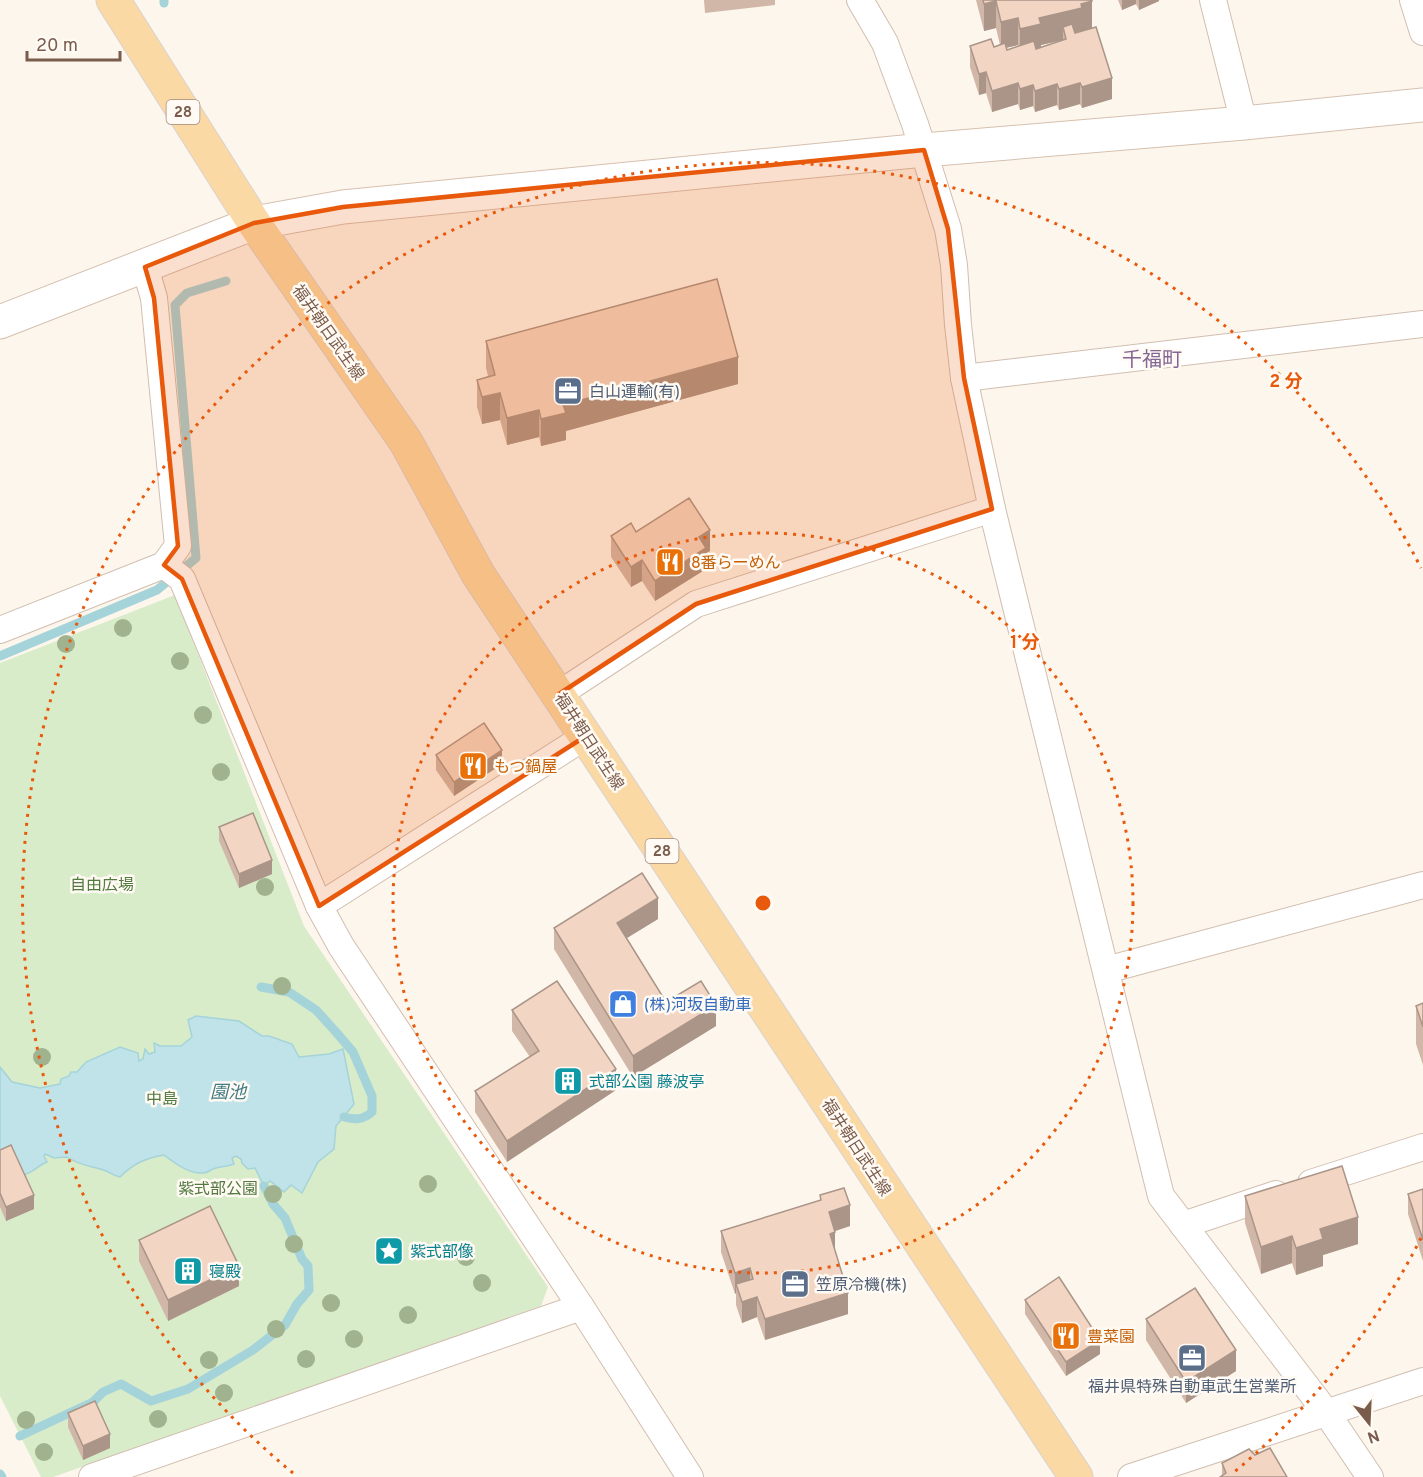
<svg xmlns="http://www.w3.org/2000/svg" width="1423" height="1477" font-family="Overpass,'Noto Sans JP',sans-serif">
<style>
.green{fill:#d8ecc9}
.water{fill:#bfe3e8;stroke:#a5d3da;stroke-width:1.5}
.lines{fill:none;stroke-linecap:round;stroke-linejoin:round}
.stream{stroke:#a5d3da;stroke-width:9}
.street-casing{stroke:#d1beb0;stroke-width:28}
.secondary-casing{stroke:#d6c0b0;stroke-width:35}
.primary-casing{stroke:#dad1cd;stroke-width:35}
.street{stroke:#fff;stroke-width:26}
.secondary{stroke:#fff;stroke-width:33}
.primary{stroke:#fbd9a5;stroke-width:33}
.tree{fill:#a0b28e}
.wall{fill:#d1b7a8;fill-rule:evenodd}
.shaded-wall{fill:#aa9588}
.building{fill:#f3d5c3;stroke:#aa9588;stroke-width:1.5}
.marked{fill:#e8590c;fill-opacity:0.2;stroke:#e8590c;stroke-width:4.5;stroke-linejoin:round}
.ring{fill:none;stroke:#e8590c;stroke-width:3;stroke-dasharray:3 6}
.labels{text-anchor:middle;stroke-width:5;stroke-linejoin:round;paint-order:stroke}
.shield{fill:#fffaf3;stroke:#a28b7f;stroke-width:1.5}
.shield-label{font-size:15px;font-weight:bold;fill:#7a5c4d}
.street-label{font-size:16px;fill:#7a5c4d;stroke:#fffaf3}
.service-label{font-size:16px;fill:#4e5e75;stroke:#fffaf3;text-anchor:start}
.food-label{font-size:16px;fill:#c56008;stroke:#fffaf3;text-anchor:start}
.park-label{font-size:16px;fill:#537a41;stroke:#fffaf3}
.shop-label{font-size:16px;fill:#366cbe;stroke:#fffaf3;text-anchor:start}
.culture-label{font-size:16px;fill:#0d838f;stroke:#fffaf3;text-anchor:start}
.water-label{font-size:18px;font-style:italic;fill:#437c86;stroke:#fffaf3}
.quarter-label{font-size:20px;fill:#846695;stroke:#fffaf3}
.centre{fill:#e8590c;stroke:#fffaf3;stroke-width:3}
.ring-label{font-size:18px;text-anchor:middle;font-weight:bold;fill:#e8590c;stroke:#fffaf3;stroke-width:5;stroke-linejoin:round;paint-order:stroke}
</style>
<rect width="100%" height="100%" fill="#fdf6ec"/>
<path class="green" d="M175,595L304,926L548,1287L541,1306L53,1477H41L0,1396V663Z"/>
<path class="water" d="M196,1016L239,1021L262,1036H269L292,1044L299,1057L329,1054L343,1049L354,1104L336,1126L334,1149L318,1162L302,1193L291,1185L284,1192L270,1181L264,1186L255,1168L248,1169L242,1163L241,1159L236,1156L232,1158L234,1164C227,1167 223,1166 216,1168C211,1169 208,1173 203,1173C189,1174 175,1163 164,1155C145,1158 133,1164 120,1177C114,1176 111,1173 106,1171C92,1166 80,1166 67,1157L54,1158L45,1154L44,1156L47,1162C36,1166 36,1172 22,1175L0,1164V1067L12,1082L40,1088L60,1084L61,1079L69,1076L71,1072H77L86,1062L120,1047L138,1053L139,1061L143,1059L145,1049L149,1054L155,1052L154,1043L160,1046H181L192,1037L188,1020Z"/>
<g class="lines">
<g class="stream">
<path d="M164,3V0"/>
<path d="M0,656L157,590L196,558L175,305L187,293L226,281"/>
<path d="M261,987L289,992L316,1010L336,1032L353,1052L372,1096V1112C363,1120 355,1120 344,1117"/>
<path d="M20,1436L93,1402L103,1392L121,1384L151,1401L188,1389L253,1350L285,1325L297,1304L309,1290L308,1266L302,1259L285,1218L273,1204L264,1186"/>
<path d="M0,1474L2,1477"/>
</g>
<g class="street-casing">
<g id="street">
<path d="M860,0L885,43L915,124L948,229L954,265L958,325L964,378L992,509L1161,1196L1326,1412L1370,1477"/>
<path d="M1213,0L1244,123"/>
<path d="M1413,0L1423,32"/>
<path d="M964,378L1423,324"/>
<path d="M164,565L182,579L319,906L341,946L581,1307L690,1477"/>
<path d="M0,630L164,565L178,546L154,298L145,267"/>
<path d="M559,694L696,604L992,509"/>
<path d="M319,906L586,736"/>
<path d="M1106,970L1423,885"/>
<path d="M1311,1183L1423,1147"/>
<path d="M1183,1225L1276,1194"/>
<path d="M92,1477L581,1307"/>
<path d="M1131,1477L1423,1381"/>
</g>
</g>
<g class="secondary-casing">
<path id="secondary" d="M0,322L254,223L343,207L924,150L1244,123L1423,105"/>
</g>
<g class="primary-casing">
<path id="primary" d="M113,0L254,223L406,442L478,574L1076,1477"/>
</g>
<use href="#street" class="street"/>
<use href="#secondary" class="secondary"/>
<use href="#primary" class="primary"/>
</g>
<g class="tree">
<circle cx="123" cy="628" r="9"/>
<circle cx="66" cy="644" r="9"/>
<circle cx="180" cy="661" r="9"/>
<circle cx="203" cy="715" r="9"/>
<circle cx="221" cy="772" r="9"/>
<circle cx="265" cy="887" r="9"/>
<circle cx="282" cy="986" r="9"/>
<circle cx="42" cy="1057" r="9"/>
<circle cx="428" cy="1184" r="9"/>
<circle cx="273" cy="1194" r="9"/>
<circle cx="294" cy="1244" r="9"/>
<circle cx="466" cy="1257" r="9"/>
<circle cx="482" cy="1283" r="9"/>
<circle cx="331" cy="1303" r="9"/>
<circle cx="408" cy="1315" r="9"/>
<circle cx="276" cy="1329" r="9"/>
<circle cx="354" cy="1339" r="9"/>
<circle cx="306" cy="1359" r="9"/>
<circle cx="209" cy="1360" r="9"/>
<circle cx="224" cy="1393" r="9"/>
<circle cx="158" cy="1419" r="9"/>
<circle cx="26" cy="1420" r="9"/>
<circle cx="44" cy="1452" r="9"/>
</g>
<g class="wall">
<path d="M704,0H775V5L705,13Z"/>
<path d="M976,0H1092V28L1112,99L1082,108L1080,104L1059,110L1057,105L1035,112L1033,106L1020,110L1018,104L992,112L986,93L979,95L970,67V46L994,47L1000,45L996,28L984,31ZM1063,40V41L1041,47V45ZM1018,45V46L1007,50L1006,48Z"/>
<path d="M1118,0H1159V1L1139,10L1136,4L1122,10Z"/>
<path d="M486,341L738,384L566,431V440L541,446L539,437L507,445L500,420L482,424L477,407V380L488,376L486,368Z"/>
<path d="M636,532L710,551L706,553V569L655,601L642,581L631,587L611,557V536Z"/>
<path d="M436,755L502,764L454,796L436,770Z"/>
<path d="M219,827L272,874L239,888L219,841Z"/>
<path d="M658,919L627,938L666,1002L716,1026L633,1077L554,949V928Z"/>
<path d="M1423,1003V1065L1416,1044V1006Z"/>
<path d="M512,1010L616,1090L507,1162L475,1112V1091L530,1057L512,1031Z"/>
<path d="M0,1150L34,1209L6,1221L0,1207Z"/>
<path d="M1423,1189V1261L1408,1214V1194Z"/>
<path d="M1245,1196L1358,1244L1323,1255V1266L1296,1275L1292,1263L1261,1274L1245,1223Z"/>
<path d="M850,1226L835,1231V1252L848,1314L765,1340L757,1317L742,1323L736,1305V1293L735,1294L721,1252V1231Z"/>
<path d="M139,1240L239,1286L168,1321L139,1261Z"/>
<path d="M1025,1300L1100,1354L1066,1376L1025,1314Z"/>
<path d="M1146,1319L1236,1371L1186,1403L1146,1340Z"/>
<path d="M68,1413L110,1448L83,1460L68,1427Z"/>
<path d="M1255,1455L1222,1476V1463Z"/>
</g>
<g class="shaded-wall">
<path d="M1122,0H1136V4L1122,10Z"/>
<path d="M1139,0H1159V1L1139,10Z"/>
<path d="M996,1V28L984,31V4Z"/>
<path d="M1092,1V28L1066,39L1063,27V40L1041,45V51L1020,56V29L1039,18L1081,4Z"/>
<path d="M1018,18V45L1001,49V22Z"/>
<path d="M986,72V93L979,95V74Z"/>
<path d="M1112,78V99L1082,108V87Z"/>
<path d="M1018,83V104L992,112V91Z"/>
<path d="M1080,83V104L1059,110V89Z"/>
<path d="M1057,84V105L1035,112V91Z"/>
<path d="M1033,85V106L1020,110V89Z"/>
<path d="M738,357V384L566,431V440L541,446V419L563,405Z"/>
<path d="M500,393V420L482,424V397Z"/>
<path d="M539,410V437L507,445V418Z"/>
<path d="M710,530V551L706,553V569L655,601V581L699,537Z"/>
<path d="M642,560V581L631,587V567Z"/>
<path d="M502,750V764L454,796V782Z"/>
<path d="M272,860V874L239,888V874Z"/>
<path d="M658,898V919L617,944V923Z"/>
<path d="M716,1005V1026L633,1077V1056Z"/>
<path d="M616,1069V1090L507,1162V1141Z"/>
<path d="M34,1195V1209L6,1221V1207Z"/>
<path d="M850,1205V1226L829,1233V1212Z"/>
<path d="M1358,1217V1244L1323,1255V1266L1296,1275V1248L1320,1229Z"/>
<path d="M835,1232V1253L830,1234Z"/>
<path d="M1292,1236V1263L1261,1274V1247Z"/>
<path d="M239,1266V1286L168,1321V1300Z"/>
<path d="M750,1268V1289L736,1284V1293L735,1294V1273Z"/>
<path d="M848,1293V1314L765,1340V1319Z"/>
<path d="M757,1297V1317L742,1323V1302Z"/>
<path d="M1100,1340V1354L1066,1376V1362Z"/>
<path d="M1236,1350V1371L1186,1403V1382Z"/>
<path d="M110,1434V1448L83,1460V1446Z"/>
</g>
<g class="building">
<path d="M983,0H1092V1L1081,4L1082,8L1039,18L1041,24L1020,29L1018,18L1001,22L996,1L984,4Z"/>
<path d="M1072,24L1075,33L1096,27L1112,78L1082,87L1080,83L1059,89L1057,84L1035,91L1033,85L1020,89L1018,83L992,91L986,72L979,74L970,46L991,39L994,47L1005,43L1007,50L1034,41L1036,49L1066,39L1063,27Z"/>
<path d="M717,279L738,357L563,405L566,413L541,419L539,410L507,418L500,393L482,397L477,380L495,375L486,341Z"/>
<path d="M689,498L710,530L699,537L706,548L655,581L642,560L631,567L611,536L631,523L636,532Z"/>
<path d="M484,723L502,750L454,782L436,755Z"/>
<path d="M253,813L272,860L239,874L219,827Z"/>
<path d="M642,873L658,898L617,923L666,1002L701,981L716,1005L633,1056L554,928Z"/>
<path d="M557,981L616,1069L507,1141L475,1091L539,1051L512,1010Z"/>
<path d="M1423,1003V1027L1416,1006Z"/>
<path d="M11,1145L34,1195L6,1207L0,1193V1150Z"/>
<path d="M1342,1166L1358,1217L1320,1229L1323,1239L1296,1248L1292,1236L1261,1247L1245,1196Z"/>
<path d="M844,1188L850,1205L829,1212L835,1232L830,1234L848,1293L765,1319L757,1297L742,1302L736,1284L753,1279L750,1268L735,1273L721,1231L821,1200L820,1195Z"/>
<path d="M1423,1189V1240L1408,1194Z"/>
<path d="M210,1206L239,1266L168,1300L139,1240Z"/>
<path d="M1059,1277L1100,1340L1066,1362L1025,1300Z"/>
<path d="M1195,1288L1236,1350L1186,1382L1146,1319Z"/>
<path d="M95,1401L110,1434L83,1446L68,1413Z"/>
<path d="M1270,1448L1287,1477H1220L1226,1473L1222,1463L1249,1449L1255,1455Z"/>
</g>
<path class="marked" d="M924,150L948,229L964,378L992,509L696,604L559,694L586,736L319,906L182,579L164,565L178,546L154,298L145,267L254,223L343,207Z"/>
<g class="ring">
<circle cx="763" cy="903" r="370"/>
<path d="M1421 1238A739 739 0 0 1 1233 1473M293 1473A739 739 0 1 1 1421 568"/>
</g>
<defs>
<g id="office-square" transform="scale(1.5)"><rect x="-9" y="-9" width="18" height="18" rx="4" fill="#5c6f8a" stroke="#fffaf3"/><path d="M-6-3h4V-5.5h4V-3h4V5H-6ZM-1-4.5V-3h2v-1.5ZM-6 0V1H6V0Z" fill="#fff"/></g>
<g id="restaurant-square" transform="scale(1.5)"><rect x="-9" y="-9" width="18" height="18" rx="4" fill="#e8710a" stroke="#fffaf3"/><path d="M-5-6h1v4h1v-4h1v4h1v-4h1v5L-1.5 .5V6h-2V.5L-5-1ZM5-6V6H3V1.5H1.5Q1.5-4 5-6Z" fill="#fff"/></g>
<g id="shop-square" transform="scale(1.5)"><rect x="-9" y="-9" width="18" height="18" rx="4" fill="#3f7fe0" stroke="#fffaf3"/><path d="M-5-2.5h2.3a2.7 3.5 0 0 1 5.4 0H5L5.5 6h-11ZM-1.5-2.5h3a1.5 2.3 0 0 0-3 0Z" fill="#fff"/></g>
<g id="building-square" transform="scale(1.5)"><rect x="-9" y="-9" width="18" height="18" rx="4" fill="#0f9aa8" stroke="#fffaf3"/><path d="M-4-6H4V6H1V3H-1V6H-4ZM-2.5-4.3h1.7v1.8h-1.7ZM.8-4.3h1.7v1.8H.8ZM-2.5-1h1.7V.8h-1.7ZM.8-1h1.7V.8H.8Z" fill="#fff"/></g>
<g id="sight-square" transform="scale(1.5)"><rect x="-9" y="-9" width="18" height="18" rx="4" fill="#0f9aa8" stroke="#fffaf3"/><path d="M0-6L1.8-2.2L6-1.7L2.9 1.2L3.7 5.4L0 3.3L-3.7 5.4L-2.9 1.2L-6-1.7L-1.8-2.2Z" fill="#fff"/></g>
</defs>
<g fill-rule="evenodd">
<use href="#office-square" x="568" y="391"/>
<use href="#restaurant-square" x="670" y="562"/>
<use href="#restaurant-square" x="473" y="766"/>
<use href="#shop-square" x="623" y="1004"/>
<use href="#building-square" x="568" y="1081"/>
<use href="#sight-square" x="389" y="1251"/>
<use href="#building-square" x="188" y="1271"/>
<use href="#office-square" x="795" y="1284"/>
<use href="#restaurant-square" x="1066" y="1336"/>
<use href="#office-square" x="1192" y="1358"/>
</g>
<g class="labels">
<g class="shield">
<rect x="166.5" y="100" width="33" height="24" rx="4.5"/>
<rect x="645.5" y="839" width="33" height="24" rx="4.5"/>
</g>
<g class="shield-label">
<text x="183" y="117">28</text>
<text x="662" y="856">28</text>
</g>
<g class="street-label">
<text transform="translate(329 332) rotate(55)" y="6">福井朝日武生線</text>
<text transform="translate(590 741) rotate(57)" y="6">福井朝日武生線</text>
<text transform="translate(857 1147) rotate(57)" y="6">福井朝日武生線</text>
</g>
<g class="service-label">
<text x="589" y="397">白山運輸(有)</text>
<text x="816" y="1290">笠原冷機(株)</text>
<text x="1192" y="1392" text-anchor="middle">福井県特殊自動車武生営業所</text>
</g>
<g class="food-label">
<text x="691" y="568">8番らーめん</text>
<text x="494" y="772">もつ鍋屋</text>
<text x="1087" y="1342">豊菜園</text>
</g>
<g class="park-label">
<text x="102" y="890">自由広場</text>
<text x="162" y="1104">中島</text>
<text x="218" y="1194">紫式部公園</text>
</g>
<g class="shop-label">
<text x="644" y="1010">(株)河坂自動車</text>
</g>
<g class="culture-label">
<text x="589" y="1087">式部公園 藤波亭</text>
<text x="410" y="1257">紫式部像</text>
<text x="209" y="1277">寝殿</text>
</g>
<g class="water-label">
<text x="228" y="1098">園池</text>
</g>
<g class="quarter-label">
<text x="1152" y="366">千福町</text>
</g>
</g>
<circle cx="763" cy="903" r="9" class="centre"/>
<g class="ring-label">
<text x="1286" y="387">2 分</text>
<text x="1025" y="648">1 分</text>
</g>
<g transform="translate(1369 1423) rotate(162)" stroke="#fffaf3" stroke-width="4.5" paint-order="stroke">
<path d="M0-4.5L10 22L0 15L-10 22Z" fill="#7a5c4d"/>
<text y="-9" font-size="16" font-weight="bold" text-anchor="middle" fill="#7a5c4d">N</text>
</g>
<path d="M27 51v9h93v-9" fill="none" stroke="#7a5c4d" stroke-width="3"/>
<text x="36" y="51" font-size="18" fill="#7a5c4d" stroke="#fffaf3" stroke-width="4.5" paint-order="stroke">20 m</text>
</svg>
